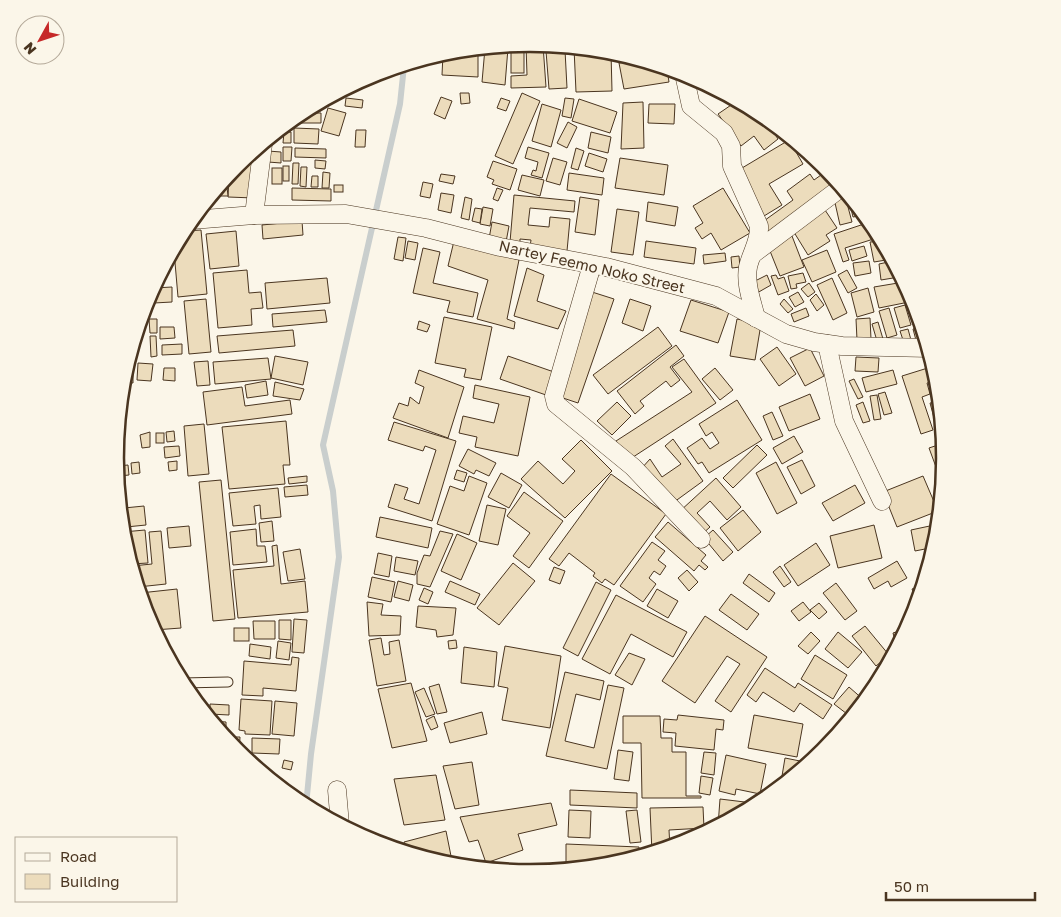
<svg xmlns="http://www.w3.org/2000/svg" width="1061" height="917" font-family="'Golos Text',sans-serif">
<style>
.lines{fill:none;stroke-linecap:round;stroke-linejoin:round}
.stream{stroke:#c9cecd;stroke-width:6}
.building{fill:#ecdcbc;stroke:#4a3520}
.lane-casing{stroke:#4a3520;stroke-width:11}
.street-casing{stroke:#4a3520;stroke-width:19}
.lane{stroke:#fbf6e9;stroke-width:9}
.street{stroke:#fbf6e9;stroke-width:18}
.labels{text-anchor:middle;stroke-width:4;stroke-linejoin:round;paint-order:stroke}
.street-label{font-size:15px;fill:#4a3520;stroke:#fbf6e9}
.rim{fill:none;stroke:#4a3520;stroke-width:2.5}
</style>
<rect width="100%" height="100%" fill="#fbf6e9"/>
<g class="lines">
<path class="stream" d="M306,806L311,754L339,557L333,491L323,445L400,104L404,66"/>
</g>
<g class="building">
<path d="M534,44L543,45L546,87L511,88V76L527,75L526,45Z"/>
<path d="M499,47L508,48L505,85L482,82L485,48Z"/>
<rect x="511" y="47" width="13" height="26"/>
<path d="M574,48L611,52L612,91L576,92Z"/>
<path d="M565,50L567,88L549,89L546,51Z"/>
<path d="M443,54L478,55V77L442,75Z"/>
<path d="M639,60L667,69L669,82L624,89L619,63Z"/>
<path d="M460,93H469L470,103L461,104Z"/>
<path d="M522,93L540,101L513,164L495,156Z"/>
<path d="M441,97L452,101L445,119L434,114Z"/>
<path d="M346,98L363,100L362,108L345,106Z"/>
<path d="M501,98L510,101L506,111L497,108Z"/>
<path d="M565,98L574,99L571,118L562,116Z"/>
<path d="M579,99L617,112L610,133L572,121Z"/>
<path d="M737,101L761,114L772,125L773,124L782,131L776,136L778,139L764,150L754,136L741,146L718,114Z"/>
<path d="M643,102L644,148L621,149L623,103Z"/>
<path d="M542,104L561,110L551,147L532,141Z"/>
<path d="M649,104H675L674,124L648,123Z"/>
<path d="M328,108L346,113L339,136L321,131Z"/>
<path d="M300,113H321V123H289Z"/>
<path d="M568,122L577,127L567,148L557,143Z"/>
<path d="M294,128L319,129L318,144L294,143Z"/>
<path d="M356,130H366L365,147H355Z"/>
<path d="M284,132H291V143H283Z"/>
<path d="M591,132L611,137L608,153L588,148Z"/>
<path d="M789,140L803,164L769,184L782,205L764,216L737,171Z"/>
<path d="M283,147H292L291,161H283Z"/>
<path d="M528,147L549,153L542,178L531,175L533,170L536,171L538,162L525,158Z"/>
<path d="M295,148L326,149V158L295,157Z"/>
<path d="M576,148L584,151L578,170L571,168Z"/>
<path d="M255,151L254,198L228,197L229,176L237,165Z"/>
<path d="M268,151L281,152V163L268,162Z"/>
<path d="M589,153L607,159L603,172L585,166Z"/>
<path d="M553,158L567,162L560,185L546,181Z"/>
<path d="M620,158L668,165L664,195L615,188Z"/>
<path d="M315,160L326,161L325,169L315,168Z"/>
<path d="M493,161L517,169L510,190L492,184L494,180L487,177Z"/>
<path d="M293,163H299L298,184H292Z"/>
<rect x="283" y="166" width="6" height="15"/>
<path d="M301,167H307L306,187L300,186Z"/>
<rect x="272" y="168" width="10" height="16"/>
<path d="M828,170L840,184L769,235L761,223L793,200L787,191L810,174L814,180Z"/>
<path d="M323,172L330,173L329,188H322Z"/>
<path d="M569,173L604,178L602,195L567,190Z"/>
<path d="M441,174L455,176L453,184L439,181Z"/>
<path d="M522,175L544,180L540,196L518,190Z"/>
<path d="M312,176H318V187H311Z"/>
<path d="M226,178L228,196H220L219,187Z"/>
<path d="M423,182L433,184L430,198L420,196Z"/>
<rect x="334" y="185" width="9" height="7"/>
<path d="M292,188L331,189V201L292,200Z"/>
<path d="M497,188L503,190L498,201L493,199Z"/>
<path d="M723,188L750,233L721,250L711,233L702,239L695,228L703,223L693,206Z"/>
<path d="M844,192L852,222L840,225L833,194Z"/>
<path d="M441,193L454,195L451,213L438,210Z"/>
<path d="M514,195L575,201L574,212L530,208L528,225L549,227L550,217L570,219L567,251L530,247L531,240L520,239V243L510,242Z"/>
<path d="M848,196H849L864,215L853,217Z"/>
<path d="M465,197L472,199L469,220L461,218Z"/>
<path d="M580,197L599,200L595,235L575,232Z"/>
<path d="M648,202L678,207L675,226L646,221Z"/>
<path d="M483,207L493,209L490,226L480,224Z"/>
<path d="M475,208L482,209L480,223L472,221Z"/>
<path d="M617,209L639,212L633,255L611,252Z"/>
<path d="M825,210L837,228L826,235L830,241L808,255L792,229Z"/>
<path d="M302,221L303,235L263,239L262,225Z"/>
<path d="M492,222L509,226L506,242L489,239Z"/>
<path d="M870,222L880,237L845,248L849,260L843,262L834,234Z"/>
<path d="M201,230L207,294L178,297L174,251L178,242L186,241L185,231Z"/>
<path d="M236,231L239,266L210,269L206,234Z"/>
<path d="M792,236L804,267L780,276L768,246Z"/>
<path d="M398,237L406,238L403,261L394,259Z"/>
<path d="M408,241L418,243L415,260L405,258Z"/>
<path d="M454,241L519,260L507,319L515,322L514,329L477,319L488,280L448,266Z"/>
<path d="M646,241L696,248L694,264L644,257Z"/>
<path d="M882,241L892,259L874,262L870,242Z"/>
<path d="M864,246L867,256L852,261L849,250Z"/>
<path d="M423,248L440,252L433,283L478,293L473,317L447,312L450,301L413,293Z"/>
<path d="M827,250L836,272L812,282L802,260Z"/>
<path d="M725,253L726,261L704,264L703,255Z"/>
<path d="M739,256L740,267L732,268L731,257Z"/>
<path d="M869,261L871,273L855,276L853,263Z"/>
<path d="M893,261L897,269L899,277L881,280L879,264Z"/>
<path d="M527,268L544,275L537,301L566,311L558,329L514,316Z"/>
<path d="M247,270L249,293L261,292L263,308L251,309L252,325L218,328L213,273Z"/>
<path d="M847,270L857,288L848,293L838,275Z"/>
<path d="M803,273L806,282L796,284L797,288L791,289L788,276Z"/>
<path d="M767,275L771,285L757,293L751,283Z"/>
<path d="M776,275L778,279L784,277L789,291L778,295L771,276Z"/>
<path d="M327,278L330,303L267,309L265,283Z"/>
<path d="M832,278L847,313L833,320L817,285Z"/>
<path d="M904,282L909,302L879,308L874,287Z"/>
<path d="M809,283L815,292L808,297L801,289Z"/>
<path d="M172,287V302L154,303V288Z"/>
<path d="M868,288L874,312L857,317L851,293Z"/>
<path d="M592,292L614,299L578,403L557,396Z"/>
<path d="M798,292L804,302L795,307L789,297Z"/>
<path d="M816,294L824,305L817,311L810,300Z"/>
<path d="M206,299L211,352L189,354L184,301Z"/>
<path d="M630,299L651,306L643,331L622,323Z"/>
<path d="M784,299L793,309L788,313L780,304Z"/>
<path d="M691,300L729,312L718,343L680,331Z"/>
<path d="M905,305L911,325L900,328L894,308Z"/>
<path d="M806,308L809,316L794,322L791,314Z"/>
<path d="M889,308L897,335L887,338L879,311Z"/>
<path d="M325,310L327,322L273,327L272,314Z"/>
<path d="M444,317L492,327L481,380L464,377L466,369L435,363Z"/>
<path d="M870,318L871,339L857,340L856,319Z"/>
<path d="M149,319H157V333H150Z"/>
<path d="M737,319L761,324L755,360L730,356Z"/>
<path d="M419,321L430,325L427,332L417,329Z"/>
<path d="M878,322L883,339L877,341L872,324Z"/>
<path d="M160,327H174L175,338L160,339Z"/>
<path d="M658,327L672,346L608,394L593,375Z"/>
<path d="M919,327L924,342L917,344L913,329Z"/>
<path d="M908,329L911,340L904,343L900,331Z"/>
<path d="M293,330L295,346L219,353L217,336Z"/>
<path d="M150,336H156L157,356L151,357Z"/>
<path d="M182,344V354L162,355V345Z"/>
<path d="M676,345L684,356L670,367L680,380L671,387L666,381L640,401L644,406L635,414L617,391Z"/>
<path d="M777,347L796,374L779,386L760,359Z"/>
<path d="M810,348L824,376L805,386L790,358Z"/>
<path d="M275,356L308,362L303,385L271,378Z"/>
<path d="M508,356L554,372L546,395L500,379Z"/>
<path d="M856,357L879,358L878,372L855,371Z"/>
<path d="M268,358L271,379L215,384L213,362Z"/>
<path d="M684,359L716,403L627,461L616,441L692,392L672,367Z"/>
<path d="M208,361L210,385L197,386L194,362Z"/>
<path d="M138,363L153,364L151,381L137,380Z"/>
<path d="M931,367L935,381L927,383L930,394L922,397L933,430L921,434L902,376Z"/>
<path d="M127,368H133V383L123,382Z"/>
<path d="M164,368H175V381L163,380Z"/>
<path d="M715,368L733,390L720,400L702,379Z"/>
<path d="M419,370L464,387L448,438L393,418L399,403L408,406L410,397L419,404L424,387L415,383Z"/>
<path d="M893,370L897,384L866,392L862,378Z"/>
<path d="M854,379L863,397L858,399L849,381Z"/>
<path d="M266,381L268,395L247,398L245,385Z"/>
<path d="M275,382L304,389L300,400L273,396Z"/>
<path d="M475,385L530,397L518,456L475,447L477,437L459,433L463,416L494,423L499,404L473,398Z"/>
<path d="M242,387L245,406L290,400L292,414L207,425L203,392Z"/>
<path d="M885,392L892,413L884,415L878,394Z"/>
<path d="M810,394L820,419L789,431L779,407Z"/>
<path d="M877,395L881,419L874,420L870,396Z"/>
<path d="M737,400L762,440L709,473L702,462L698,464L687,448L702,438L710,449L719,443L712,432L706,436L699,424Z"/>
<path d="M940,401L942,427L937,429L930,403Z"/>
<path d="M617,402L631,416L612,435L597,421Z"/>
<path d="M863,402L870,421L863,423L856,405Z"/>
<path d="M772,412L783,436L773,440L763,416Z"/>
<path d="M286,421L290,465H283L285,484L229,489L222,427Z"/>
<path d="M394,422L456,441L432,521L388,507L395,484L408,488L404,499L419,504L436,450L425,446L423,451L388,440Z"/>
<path d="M204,424L209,474L188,476L184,426Z"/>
<path d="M174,431L175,441L167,442L166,432Z"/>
<path d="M150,432V447L142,448L140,435Z"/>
<rect x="156" y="433" width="8" height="10"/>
<path d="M794,436L803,452L782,464L773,448Z"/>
<path d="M673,439L703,481L670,505L641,469L650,459L662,477L681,464L665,446Z"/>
<path d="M581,440L612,471L565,518L521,479L538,461L563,484L575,471L562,459Z"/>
<path d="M944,443L945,459L943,486L929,448Z"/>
<path d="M757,445L767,455L733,488L723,478Z"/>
<path d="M179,446L180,456L165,458L164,447Z"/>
<path d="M468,449L496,463L489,476L476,470L474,474L459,466Z"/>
<path d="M802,460L815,486L801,494L787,467Z"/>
<path d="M177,461V470L169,471L168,462Z"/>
<path d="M139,462L140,473L132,474L131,463Z"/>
<path d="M776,462L797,503L777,514L756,473Z"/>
<path d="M128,465L129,475L119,476L118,466Z"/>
<path d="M457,470L467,473L464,482L454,479Z"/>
<path d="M501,473L522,485L509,508L488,497Z"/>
<path d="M611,474L666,514L614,585L605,579L602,583L593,576L595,573L569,553L559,566L549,559Z"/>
<path d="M307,476V482L289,484L288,478Z"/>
<path d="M469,476L487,483L469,535L437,524L450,486L464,491Z"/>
<path d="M923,476L938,511L897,527L883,492Z"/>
<path d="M716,478L741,507L727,520L710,501L697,513L710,527L700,536L679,512Z"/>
<path d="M221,480L235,619L213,621L199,482Z"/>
<path d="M307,485L308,495L285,497L284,487Z"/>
<path d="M855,485L865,503L833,521L822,503Z"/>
<path d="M278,488L281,517L261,519L260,505L254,506L256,524L233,526L229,493Z"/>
<path d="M524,492L563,521L529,568L513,556L530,533L507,516Z"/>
<path d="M487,505L506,509L498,545L479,541Z"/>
<path d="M144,506L146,525L126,527L124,508Z"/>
<path d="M743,510L761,532L738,551L720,528Z"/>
<path d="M380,517L432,528L428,548L376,537Z"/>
<path d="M272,521L274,541L261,542L259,523Z"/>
<path d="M668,522L706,555L701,561L708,567L705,570L699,565L694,571L655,537Z"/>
<path d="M939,524L935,547L915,551L911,530Z"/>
<path d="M874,525L882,558L838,568L830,536Z"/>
<path d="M189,526L191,546L169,548L167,528Z"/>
<path d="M256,529L257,546H265L267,562L233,565L230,532Z"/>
<path d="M145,530L148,563L131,564L123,532Z"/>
<path d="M713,530L733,552L723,561L704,538Z"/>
<path d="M161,531L166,584L138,587L132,566L152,564L149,532Z"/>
<path d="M440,531L453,534L430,587L417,584V573L424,555L430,556Z"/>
<path d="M457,534L477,543L461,580L441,571Z"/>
<path d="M652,542L665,551L658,560L666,566L660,575L654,571L649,578L656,584L643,602L620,586Z"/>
<path d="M816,543L830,565L798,586L784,565Z"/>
<path d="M277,545L281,584L305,581L308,612L238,618L233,570L274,566L272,546Z"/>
<path d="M300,549L305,579L288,581L283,552Z"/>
<path d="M378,553L392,556L389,577L374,574Z"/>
<path d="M396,557L418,561L415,575L394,571Z"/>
<path d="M897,561L907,578L891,587L888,581L874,589L868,578Z"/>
<path d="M513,563L535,581L499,625L477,608Z"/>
<path d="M780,566L791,582L784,587L773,572Z"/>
<path d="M554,567L565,571L560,584L549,580Z"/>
<path d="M687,570L698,582L689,591L678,578Z"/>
<path d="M749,574L775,593L769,602L743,583Z"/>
<path d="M372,577L395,582L391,602L368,597Z"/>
<path d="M398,581L413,585L409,601L394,597Z"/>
<path d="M450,581L480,594L475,605L445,592Z"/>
<path d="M596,582L611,590L578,656L563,648Z"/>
<path d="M836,583L857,611L845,620L823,593Z"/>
<path d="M923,585L918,604L912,589Z"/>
<path d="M424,588L433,592L428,604L419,600Z"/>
<path d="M177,589L181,628L154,630L147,617L140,593Z"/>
<path d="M657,589L678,601L668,618L647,606Z"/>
<path d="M731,594L759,614L747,630L719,610Z"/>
<path d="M616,595L687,632L673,657L631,634L610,674L582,659Z"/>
<path d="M367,602L383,604L381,615L401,616L400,635L369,636Z"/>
<path d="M803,602L811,612L799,621L791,611Z"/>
<path d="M819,603L827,612L819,619L810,610Z"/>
<path d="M418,606L456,608L453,635L437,637L436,630L416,627Z"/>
<path d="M705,616L767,657L731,712L715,701L740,664L727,656L695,703L662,681Z"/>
<path d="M294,619L307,620L304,653L292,652Z"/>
<path d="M279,620H291V640L279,639Z"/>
<path d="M253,621H275V639H254Z"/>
<path d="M865,626L889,655L876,666L852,636Z"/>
<rect x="234" y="628" width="15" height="13"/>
<path d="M908,628L897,648L893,633Z"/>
<path d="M811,632L820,641L808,654L798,646Z"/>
<path d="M838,632L862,652L848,668L825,649Z"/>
<path d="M381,638L384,655L390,654L389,642L399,640L406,681L377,686L369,640Z"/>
<path d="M456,640L457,648L449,649L448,641Z"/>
<path d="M278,641L291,643L289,660L276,658Z"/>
<path d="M250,644L271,647L270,659L249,656Z"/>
<path d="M505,646L561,656L550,728L502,720L508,688L498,686Z"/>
<path d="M464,647L497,652L494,687L461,683Z"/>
<path d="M629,653L645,659L632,685L615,675Z"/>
<path d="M815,655L847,675L833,699L801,679Z"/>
<path d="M292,657L299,658L296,691L263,688V696L242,695L244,661L291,665Z"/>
<path d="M765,668L795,688L798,683L832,705L823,719L800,703L794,712L763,692L756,702L747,695Z"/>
<path d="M565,672L604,681L600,700L576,694L565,741L594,748L608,685L624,688L607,769L546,756Z"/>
<path d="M411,683L427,741L392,748L378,689Z"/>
<path d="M439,684L447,712L437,714L429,687Z"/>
<path d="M849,687L865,701L851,717L834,704Z"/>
<path d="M424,688L435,714L426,717L415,692Z"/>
<path d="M241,699L272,701L270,735L245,734V731L239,730Z"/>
<path d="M275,701L297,703L294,736L272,734Z"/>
<path d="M210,704L229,705V715L210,714Z"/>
<path d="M482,712L487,734L450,743L444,723Z"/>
<path d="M678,715L724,720L723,730L716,729L714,750L675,746L676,733L663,732L664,719L677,720Z"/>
<path d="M754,715L803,724L797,757L748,748Z"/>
<path d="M434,716L438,727L431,730L426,720Z"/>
<path d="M623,716H660L661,738H672V752H686V796H701V798H642L641,743H623Z"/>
<path d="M212,721L226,722V728L217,727Z"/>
<path d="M230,737H240L239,753L230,743Z"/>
<path d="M252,738L280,739L279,754L252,753Z"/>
<path d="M618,750L633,752L629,781L614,779Z"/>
<path d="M704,752L716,753L714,775L701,773Z"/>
<path d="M726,755L766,764L760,794L736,789L735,795L719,791Z"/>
<path d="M785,758L810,763L780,788Z"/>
<path d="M284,760L293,762L291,770L282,768Z"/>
<path d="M472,762L479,805L455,809L443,766Z"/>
<path d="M436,775L445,820L404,825L394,779Z"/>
<path d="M701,776L713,778L710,795L699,793Z"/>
<path d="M275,783L288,784V792H287Z"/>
<path d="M570,790L637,793V808L570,805Z"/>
<path d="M720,799L753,803V808L718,826Z"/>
<path d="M551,803L557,825L518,834L523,850L486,863L478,840L469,842L460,817Z"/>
<path d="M703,807L704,828L669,830L670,848L652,853L650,808Z"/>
<path d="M569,810L591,811L590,838L568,837Z"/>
<path d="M637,810L641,842L630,843L626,811Z"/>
<path d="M446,831L453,866L406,852L404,842Z"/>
<path d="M566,844L639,847V857L611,865L566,870Z"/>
</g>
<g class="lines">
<g class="lane-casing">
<path id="lane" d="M182,683L228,682"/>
</g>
<g class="street-casing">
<g id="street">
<path d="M684,74L691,106L724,133L731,146L732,166L759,226C760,241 751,253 748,267C745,284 752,301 756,318"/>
<path d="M254,215L263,144"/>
<path d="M192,220L254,215L346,214L426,228L500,247L606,267L716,296L786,334L814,342L842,346L928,348"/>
<path d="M753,254L842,187"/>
<path d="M592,265L554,396L556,404L633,467L701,539"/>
<path d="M827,344L844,421L882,501"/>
<path d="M337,790L340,825"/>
</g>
</g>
<use href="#lane" class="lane"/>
<use href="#street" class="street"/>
</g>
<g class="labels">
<g class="street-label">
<text transform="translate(592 267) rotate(13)" y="5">Nartey Feemo Noko Street</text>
</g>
</g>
<path d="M0 0H1061V917H0ZM124 458a406 406 0 1 1 812 0a406 406 0 1 1-812 0Z" fill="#fbf6e9" fill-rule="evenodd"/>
<path class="rim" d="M124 458a406 406 0 1 1 812 0a406 406 0 1 1-812 0Z"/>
<rect x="15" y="837" width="162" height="65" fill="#fbf6e9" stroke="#b4a999"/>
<rect x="25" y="853" width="25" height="8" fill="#fbf6e9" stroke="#b4a999"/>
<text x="60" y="862" font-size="15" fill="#4a3520">Road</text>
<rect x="25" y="874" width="25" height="15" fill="#ecdcbc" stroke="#b4a999"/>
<text x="60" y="887" font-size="15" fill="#4a3520">Building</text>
<g transform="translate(40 40) rotate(230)"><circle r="24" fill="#fbf6e9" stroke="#b4a999"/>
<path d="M0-4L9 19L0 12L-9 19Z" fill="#c62828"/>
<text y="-8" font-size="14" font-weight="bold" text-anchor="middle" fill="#4a3520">N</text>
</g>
<path d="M886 892v8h149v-8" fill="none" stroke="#4a3520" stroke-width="2.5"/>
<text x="894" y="892" font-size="15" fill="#4a3520" stroke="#fbf6e9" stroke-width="4" paint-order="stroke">50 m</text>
</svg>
